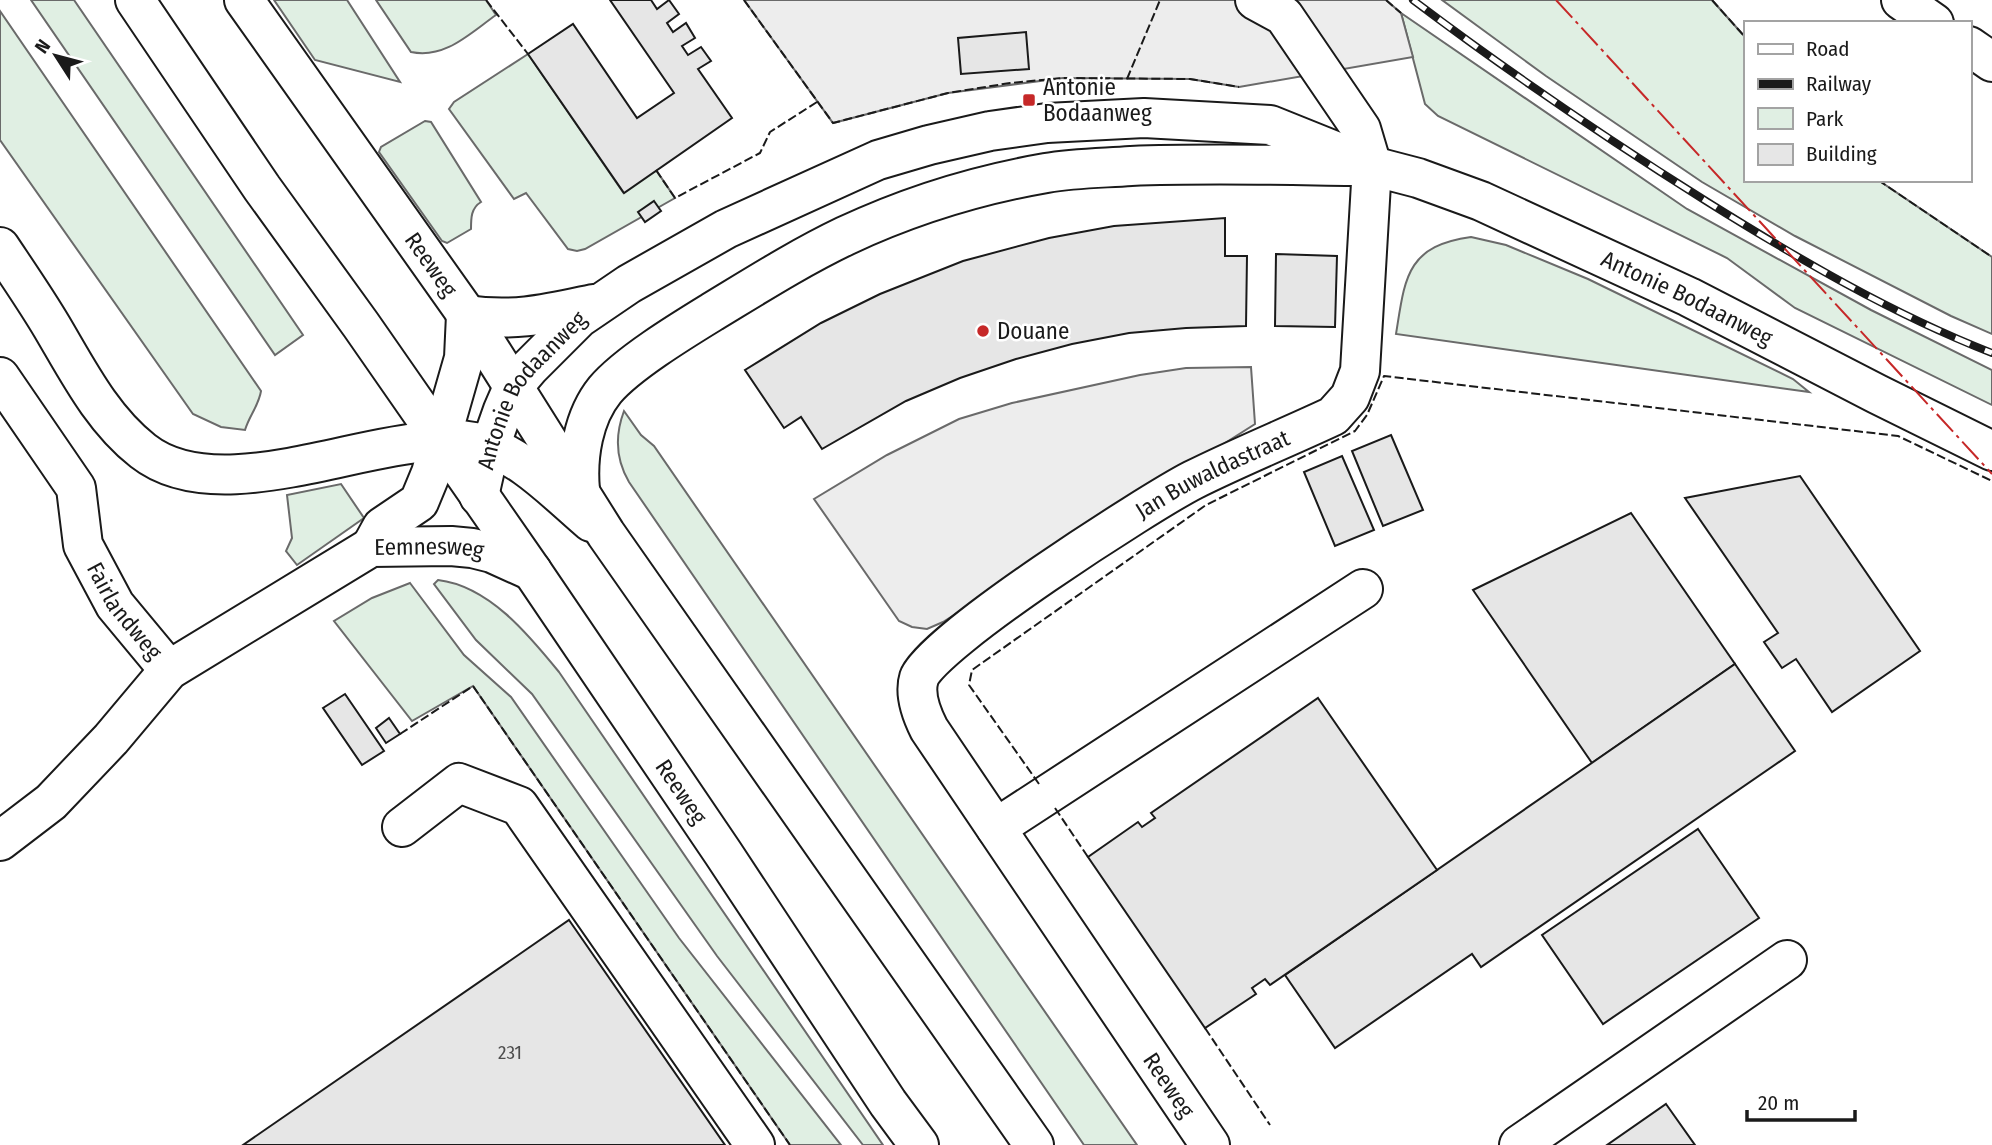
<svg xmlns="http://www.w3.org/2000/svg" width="1992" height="1145" font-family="'Fira Sans Condensed',sans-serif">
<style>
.green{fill:#e0efe3;stroke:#6a6a6a;stroke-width:2}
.parking{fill:#ededed;stroke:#6a6a6a;stroke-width:2}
.building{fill:#e6e6e6;stroke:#1a1a1a;stroke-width:2}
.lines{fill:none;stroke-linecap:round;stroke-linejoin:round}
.minor-casing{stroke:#1a1a1a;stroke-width:42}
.major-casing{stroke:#1a1a1a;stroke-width:42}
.minor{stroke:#fff;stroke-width:38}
.major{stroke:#fff;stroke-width:38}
.rail-casing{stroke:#1a1a1a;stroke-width:8}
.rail{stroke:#fff;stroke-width:5;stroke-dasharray:16;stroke-linecap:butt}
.fence{stroke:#1a1a1a;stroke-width:2;stroke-dasharray:9 3.5;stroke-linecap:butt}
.power{stroke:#c62828;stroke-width:2;stroke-dasharray:24 5 3.5 5;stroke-linecap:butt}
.poi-dot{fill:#c62828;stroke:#fff;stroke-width:2.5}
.labels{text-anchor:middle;stroke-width:5;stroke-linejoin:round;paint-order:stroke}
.number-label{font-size:19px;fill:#4d4d4d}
.poi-label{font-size:23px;fill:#1a1a1a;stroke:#fff;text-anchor:start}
.street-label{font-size:23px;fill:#1a1a1a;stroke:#fff}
</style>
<rect width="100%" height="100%" fill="#fff"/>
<g class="green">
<path d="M31,0H74L303,335L275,355Z"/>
<path d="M274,0H347L400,82L315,60Z"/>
<path d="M376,0H486L496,15C469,34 445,59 411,52Z"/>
<path d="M1442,0H1712L1745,37V180H1878L1992,257V334L1951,316L1795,236L1702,182L1546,76Z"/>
<path d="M0,11L261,391C259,405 249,416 245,430L221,427L193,414L0,140Z"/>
<path d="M1401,13L1687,209L1871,310L1992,370V405L1795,308L1727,258L1438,116L1425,104Z"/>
<path d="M528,54L623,192L656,170L675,198L585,249L577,251L568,249L526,193L514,199L449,109L454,102Z"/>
<path d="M425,121L431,122L481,202C471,208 471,218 471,229L447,243L442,241L379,152L381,147Z"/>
<path d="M1471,237L1506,245L1588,279L1793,379L1809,392L1396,334C1405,278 1406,246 1471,237Z"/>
<path d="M624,411L641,435L654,446L1137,1145H1084L629,482C616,460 615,435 624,411Z"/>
<path d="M341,484L364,518L297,565L286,551L292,538L287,495Z"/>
<path d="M438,580C489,586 529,635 559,672L883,1145H863L717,956L532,694L476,640L434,584Z"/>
<path d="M410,583L464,655L511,697L679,938L841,1145H790L473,686L412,721L334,621L372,598Z"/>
</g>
<g class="parking">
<path d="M744,0H1386L1401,13L1413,57L1239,87L1190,79L1063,78L948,93L833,123Z"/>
<path d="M1251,367L1255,424L943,622L927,629L912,627L899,621L814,499L887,455L959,419L1012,403L1140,375L1186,368Z"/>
</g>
<g class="building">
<path d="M610,0H651L657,9L669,0L679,14L667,23L673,32L686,23L695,38L682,46L688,55L701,47L711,61L698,69L732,118L624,193L528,54L573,24L637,118L674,93Z"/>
<path d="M1026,32L1029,69L961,74L958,38Z"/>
<path d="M654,201L661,211L645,222L638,212Z"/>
<path d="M1225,218V256H1247L1246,326L1186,328L1129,333L1072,344L1016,359L960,378L906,401L822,449L801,417L784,428L745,370L821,323L880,294L963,261L1049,238L1114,226Z"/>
<path d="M1276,254L1337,256L1335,327L1275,326Z"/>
<path d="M1391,435L1423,510L1383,526L1352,451Z"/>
<path d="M1342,456L1374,530L1335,546L1304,472Z"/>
<path d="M1800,476L1920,651L1832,712L1796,659L1782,668L1764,642L1778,633L1685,498Z"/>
<path d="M1631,513L1735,664L1592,763L1473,590Z"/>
<path d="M1735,664L1795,751L1481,967L1472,954L1335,1048L1285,975Z"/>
<path d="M345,694L384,751L362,765L323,708Z"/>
<path d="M1318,698L1437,870L1270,985L1265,979L1252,988L1256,994L1205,1028L1088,857L1138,822L1142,827L1155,818L1151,813Z"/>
<path d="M389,718L400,734L386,743L376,728Z"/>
<path d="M1698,829L1759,918L1603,1024L1542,935Z"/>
<path d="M569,920L725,1145H243Z"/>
<path d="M1666,1104L1695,1145H1607Z"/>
</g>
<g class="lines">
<g class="minor-casing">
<g id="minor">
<path d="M1901,0L1934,23"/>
<path d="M1969,46L1992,62"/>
<path d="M0,247C18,274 36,300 52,327C78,371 102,419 143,451C213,506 345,448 426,442C441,440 459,439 474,442C518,451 558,494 591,522"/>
<path id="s1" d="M0,377L76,488L83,545L115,605L169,670"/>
<path d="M580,490C577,457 583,417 605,390C627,364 681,331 712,312C755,286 799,258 845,236C909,206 977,185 1046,173C1074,168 1103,168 1131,166C1205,163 1279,165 1353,166"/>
<path id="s2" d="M479,496L490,447L503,410L513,387L530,367L579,318L629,284L726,229L878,160L929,145L990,131L1047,123L1144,118L1270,125L1372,166L1418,178L1481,201L1689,297L1877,394L1992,451"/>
<path d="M371,547L382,527L419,502L431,473L464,358L466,315C515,322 546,314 593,304"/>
<path d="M402,827L459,783L519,806L755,1145"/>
<path d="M996,828L1363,589"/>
<path id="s3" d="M0,841L51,802L111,739L169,670L371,547L451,546L472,548L492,553L532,571"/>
<path id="s4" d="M1210,1145L929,729C922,715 914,694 919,678C930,643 1150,502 1193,480C1239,457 1286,438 1333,416L1350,397L1360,371L1372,166L1361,129L1284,16L1255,0"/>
<path d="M1519,1145L1787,960"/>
</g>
</g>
<g class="major-casing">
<g id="major">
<path id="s5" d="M135,0L262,188L361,325L532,571L723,853L888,1103L919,1145"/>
<path id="s6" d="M244,0L477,329L606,534L1034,1145"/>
</g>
</g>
<use href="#minor" class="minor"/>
<use href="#major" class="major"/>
<g class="rail-casing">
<path id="rail" d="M1413,0C1507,71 1606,138 1706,201C1797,258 1892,314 1992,353"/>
</g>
<use href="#rail" class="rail"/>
<g class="fence">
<path d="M486,0L528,54"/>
<path d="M744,0L833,123L948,93L1010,83L1063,78L1190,79L1239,87"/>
<path d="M1386,0L1401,13"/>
<path d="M1712,0L1745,37"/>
<path d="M1127,79L1160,0"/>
<path d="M656,170L675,198L760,153L770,132L817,102"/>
<path d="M1878,180L1992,257"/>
<path d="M400,734L473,686L790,1145"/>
<path d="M1039,784L969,685L972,670L1206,505L1355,431L1367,415L1384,376L1898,436L1992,481"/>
<path d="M1055,808L1088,857"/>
<path d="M1205,1028L1270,1125"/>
</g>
<path class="power" d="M1556,0L1992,474"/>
</g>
<g class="poi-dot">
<rect x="1022" y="93" width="14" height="14" rx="3.5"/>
<circle cx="983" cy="331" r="7"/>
</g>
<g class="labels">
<g class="number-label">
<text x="510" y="1059">231</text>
</g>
<g class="poi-label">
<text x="1043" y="95">Antonie<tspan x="1043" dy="26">Bodaanweg</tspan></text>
<text x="997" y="339">Douane</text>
</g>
<g class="street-label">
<text dy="8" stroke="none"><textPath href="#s6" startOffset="324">Reeweg</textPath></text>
<text dy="8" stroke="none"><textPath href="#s2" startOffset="1398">Antonie Bodaanweg</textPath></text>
<text dy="8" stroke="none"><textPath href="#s2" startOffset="121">Antonie Bodaanweg</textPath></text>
<text dy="8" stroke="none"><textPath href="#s4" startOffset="915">Jan Buwaldastraat</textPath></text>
<text dy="8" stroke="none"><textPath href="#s3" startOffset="536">Eemnesweg</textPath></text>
<text dy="8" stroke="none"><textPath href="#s1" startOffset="270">Fairlandweg</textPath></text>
<text dy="8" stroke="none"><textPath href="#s5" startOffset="962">Reeweg</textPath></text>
<text transform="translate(1169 1085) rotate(56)" y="8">Reeweg</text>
</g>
</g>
<rect x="1744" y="21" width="228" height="161" fill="#ffffff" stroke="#a3a3a3" stroke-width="2"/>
<rect x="1758" y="44" width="35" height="10" fill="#ffffff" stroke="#a3a3a3" stroke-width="2"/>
<text x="1806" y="56" font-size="21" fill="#1a1a1a">Road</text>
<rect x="1758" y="79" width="35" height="10" fill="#1a1a1a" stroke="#a3a3a3" stroke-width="2"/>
<text x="1806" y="91" font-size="21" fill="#1a1a1a">Railway</text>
<rect x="1758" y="108" width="35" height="21" fill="#e0efe3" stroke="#a3a3a3" stroke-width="2"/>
<text x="1806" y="126" font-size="21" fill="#1a1a1a">Park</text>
<rect x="1758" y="144" width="35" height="21" fill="#e6e6e6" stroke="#a3a3a3" stroke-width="2"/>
<text x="1806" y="161" font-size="21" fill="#1a1a1a">Building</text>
<g transform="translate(56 56) rotate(306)" stroke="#ffffff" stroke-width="5" paint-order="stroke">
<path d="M0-5L12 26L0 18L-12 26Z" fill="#1a1a1a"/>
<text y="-10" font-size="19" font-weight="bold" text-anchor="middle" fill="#1a1a1a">N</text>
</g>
<path d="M1747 1110v10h108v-10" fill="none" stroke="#1a1a1a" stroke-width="3.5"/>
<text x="1758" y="1110" font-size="21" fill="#1a1a1a" stroke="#ffffff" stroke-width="5" paint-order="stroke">20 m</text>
</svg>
